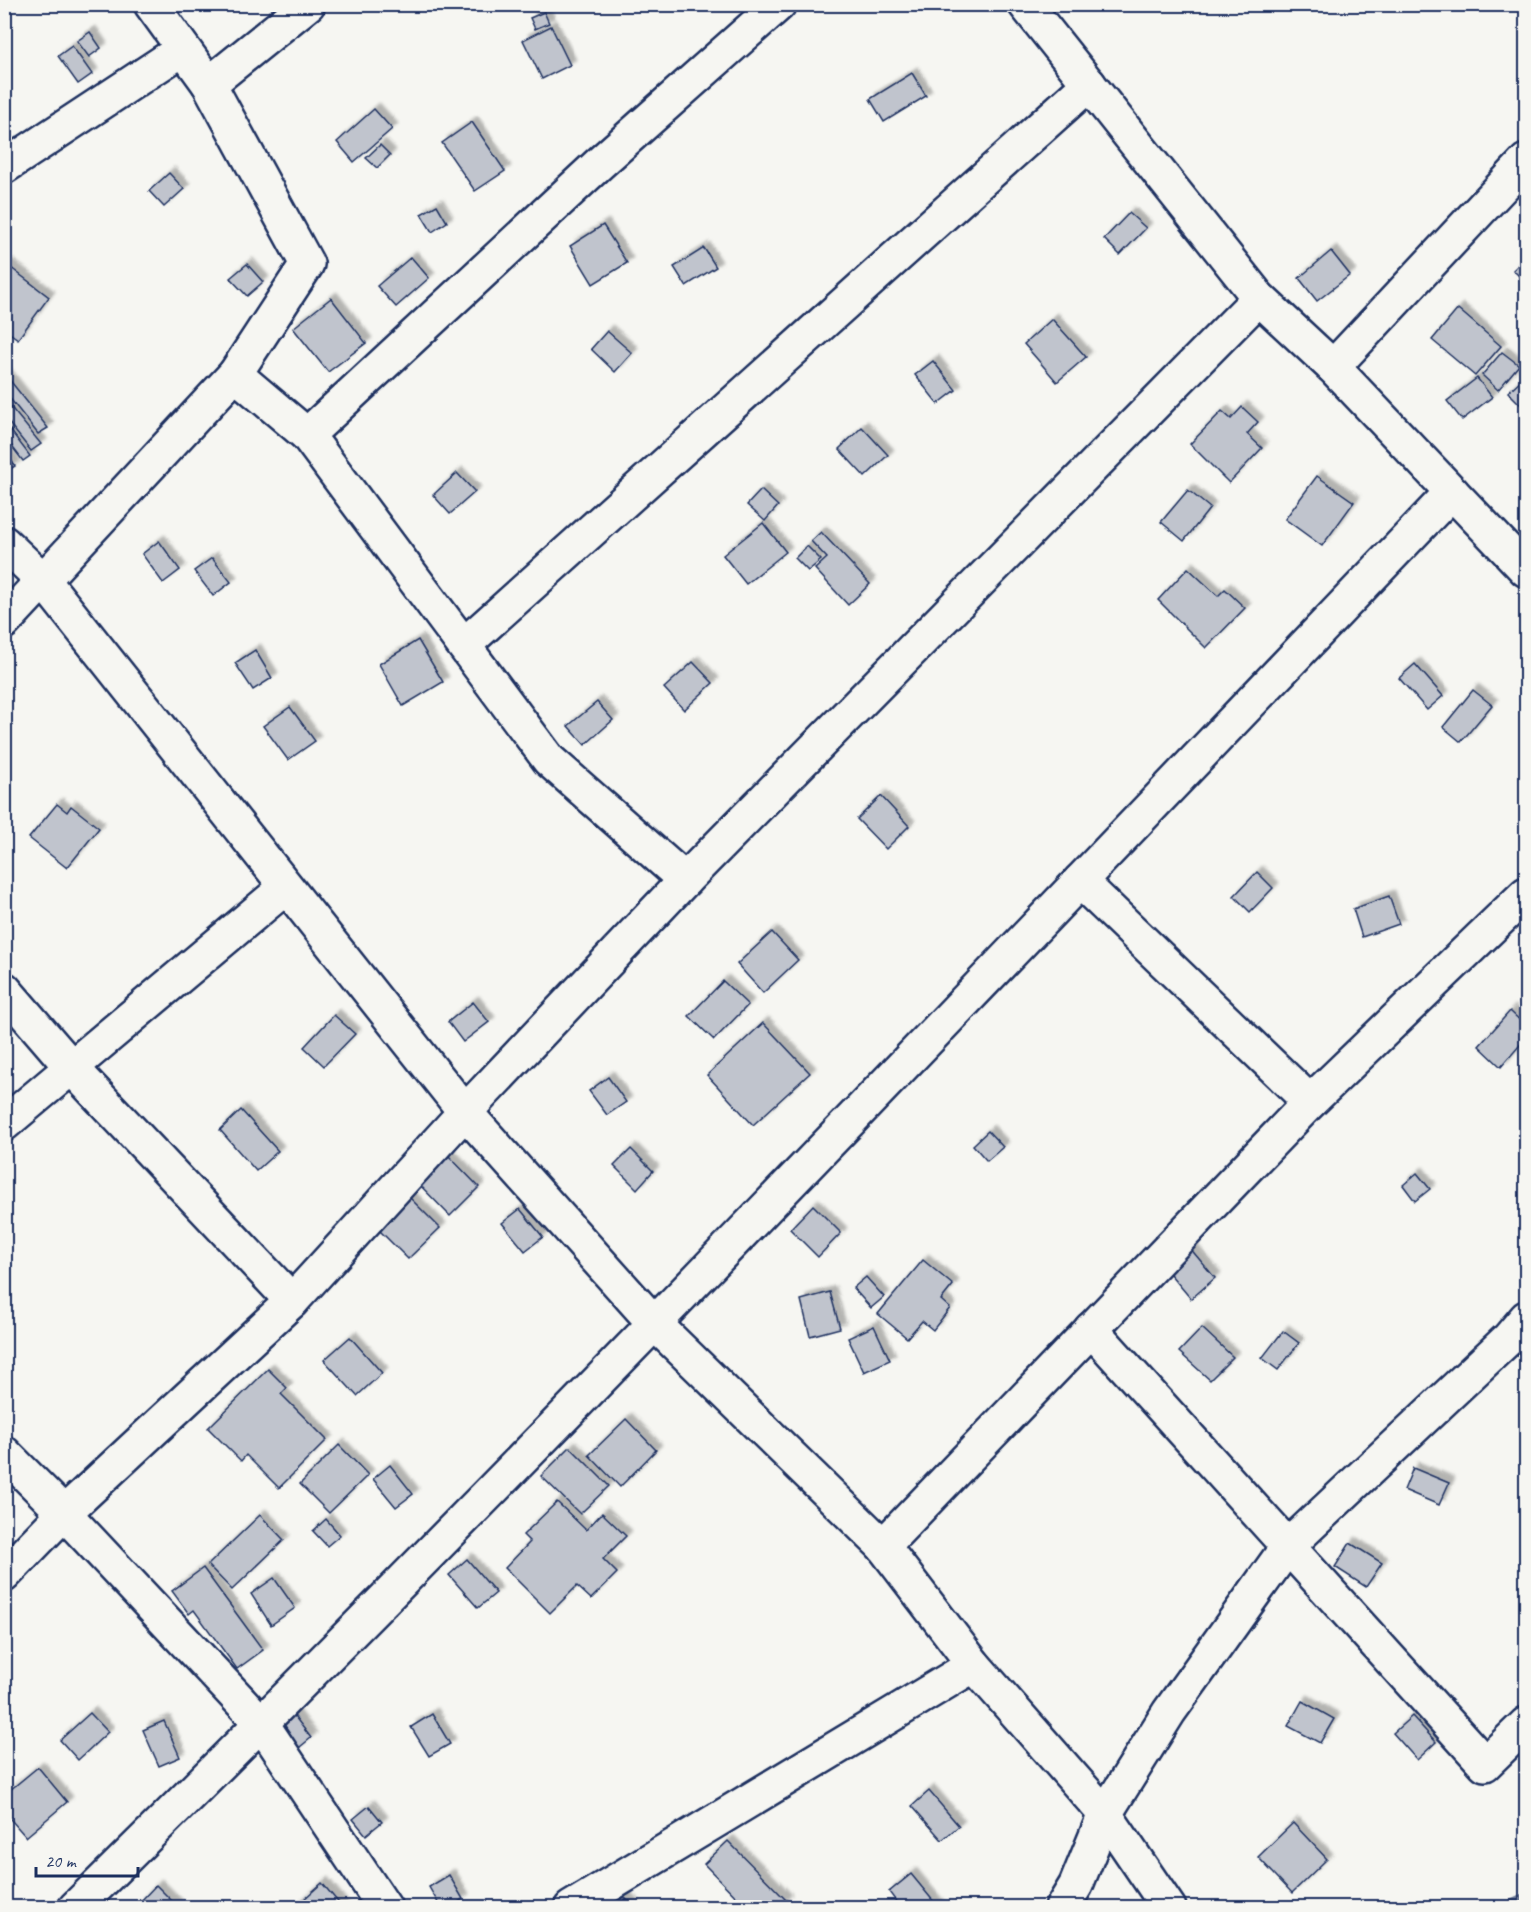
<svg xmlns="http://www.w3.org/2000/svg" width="1531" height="1912" font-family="Caveat,sans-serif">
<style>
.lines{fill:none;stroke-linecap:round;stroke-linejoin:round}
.stream{stroke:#717e99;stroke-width:10}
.building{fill:#c0c4cd;stroke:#1b2f5e;stroke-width:1.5;filter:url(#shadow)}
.minor-casing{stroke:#1b2f5e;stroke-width:38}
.tertiary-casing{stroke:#1b2f5e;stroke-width:38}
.minor{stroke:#f6f6f2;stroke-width:33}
.tertiary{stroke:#f6f6f2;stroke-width:33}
</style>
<defs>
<filter id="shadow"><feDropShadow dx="5.5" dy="-5.5" stdDeviation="1.5" flood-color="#0004"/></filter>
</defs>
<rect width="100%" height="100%" fill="#f6f6f2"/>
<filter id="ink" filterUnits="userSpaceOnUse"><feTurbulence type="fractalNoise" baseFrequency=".0167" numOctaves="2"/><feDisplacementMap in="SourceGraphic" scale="12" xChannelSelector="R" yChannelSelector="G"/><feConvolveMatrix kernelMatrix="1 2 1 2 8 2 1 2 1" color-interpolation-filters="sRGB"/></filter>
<g filter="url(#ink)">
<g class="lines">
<path class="stream" d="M1504,1908L1526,1898"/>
</g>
<g class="building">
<path d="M544,12L549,23L535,29L530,18Z"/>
<path d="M551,26L570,65L542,79L523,40Z"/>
<path d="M90,32L101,48L89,57L77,41Z"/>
<path d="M72,46L92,74L78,84L58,56Z"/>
<path d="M912,73L926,96L884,122L870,99Z"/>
<path d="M374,109L392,129L354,162L337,142Z"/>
<path d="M472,122L505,171L475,191L442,143Z"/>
<path d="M380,145L390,155L377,168L366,158Z"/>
<path d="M169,173L184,189L164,207L149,191Z"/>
<path d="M437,205L447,222L432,232L421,214Z"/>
<path d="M1129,213L1146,228L1120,255L1104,239Z"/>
<path d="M603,225L627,263L593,284L570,246Z"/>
<path d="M704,248L716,267L686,286L674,267Z"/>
<path d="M1331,251L1350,275L1317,301L1299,278Z"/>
<path d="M411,257L429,278L396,307L377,286Z"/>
<path d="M1526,257V283L1513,270Z"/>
<path d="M6,264L49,297L18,339L4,329Z"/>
<path d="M247,264L263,282L247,296L230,278Z"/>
<path d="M331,298L366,343L328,372L293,328Z"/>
<path d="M1458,309L1501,346L1475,376L1432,340Z"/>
<path d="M1052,319L1086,357L1057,382L1024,344Z"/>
<path d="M607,331L632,353L615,372L591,349Z"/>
<path d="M1502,352L1519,365L1498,390L1482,375Z"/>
<path d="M933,361L956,390L938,404L915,375Z"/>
<path d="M4,373L48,428L38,434L4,391Z"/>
<path d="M1477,378L1492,397L1462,420L1447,401Z"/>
<path d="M1523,378L1526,382L1525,409L1508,392Z"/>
<path d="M4,399L41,444L31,451L4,417Z"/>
<path d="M1242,407L1258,422L1247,434L1262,448L1229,483L1190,444L1222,411L1231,419Z"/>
<path d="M4,422L30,456L23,461L4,436Z"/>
<path d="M862,427L888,455L865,477L839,449Z"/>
<path d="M4,449L15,466L7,471L4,468Z"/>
<path d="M457,473L475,492L450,514L433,495Z"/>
<path d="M1317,476L1354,502L1322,546L1285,519Z"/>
<path d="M761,490L778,506L765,521L747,505Z"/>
<path d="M1188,490L1210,508L1184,541L1161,522Z"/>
<path d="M763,523L786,552L746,584L723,555Z"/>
<path d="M821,532L870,584L848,605L815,569L827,558L811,541Z"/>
<path d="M159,541L180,570L163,583L142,554Z"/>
<path d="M807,546L821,560L808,571L795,558Z"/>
<path d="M212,558L231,582L213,596L194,571Z"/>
<path d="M1188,568L1218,596L1225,589L1245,608L1206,648L1158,600Z"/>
<path d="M418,640L443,682L403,706L379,664Z"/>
<path d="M255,650L272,678L253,690L235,663Z"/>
<path d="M693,662L713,683L684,710L664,688Z"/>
<path d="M1415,664L1443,696L1427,710L1399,678Z"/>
<path d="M1473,690L1492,705L1461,742L1443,727Z"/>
<path d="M597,702L613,720L585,745L568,726Z"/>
<path d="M290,707L315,741L288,760L263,726Z"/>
<path d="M881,796L909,826L886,849L857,819Z"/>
<path d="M57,804L67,812L71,806L99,828L67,868L29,838Z"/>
<path d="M1257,872L1273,888L1250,912L1234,896Z"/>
<path d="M1389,896L1399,924L1362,937L1353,909Z"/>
<path d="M772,932L798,960L763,993L737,964Z"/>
<path d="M723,981L748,1005L714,1040L689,1016Z"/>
<path d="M473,1002L489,1022L463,1042L448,1022Z"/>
<path d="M1510,1011L1526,1026V1038L1501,1067L1479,1046Z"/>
<path d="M334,1015L355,1034L324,1066L304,1047Z"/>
<path d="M763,1023L810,1073L753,1125L707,1075Z"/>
<path d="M608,1077L626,1102L607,1115L589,1091Z"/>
<path d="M241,1110L278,1151L256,1171L220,1130Z"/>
<path d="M988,1131L1003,1147L987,1161L973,1145Z"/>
<path d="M631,1149L653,1171L637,1189L614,1166Z"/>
<path d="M446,1153L479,1187L450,1216L417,1182Z"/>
<path d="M1417,1173L1430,1189L1415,1201L1403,1185Z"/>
<path d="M405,1193L440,1228L408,1259L374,1225Z"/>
<path d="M813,1205L841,1233L818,1257L790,1229Z"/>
<path d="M520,1209L543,1237L525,1251L502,1223Z"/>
<path d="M1189,1247L1215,1278L1191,1299L1165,1268Z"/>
<path d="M923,1260L953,1285L941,1300L950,1308L933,1330L922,1321L907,1338L878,1314Z"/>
<path d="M866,1277L884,1297L871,1308L853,1288Z"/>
<path d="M830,1292L840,1328L810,1336L801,1300Z"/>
<path d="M874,1326L890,1360L864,1372L848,1338Z"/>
<path d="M1202,1328L1233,1357L1210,1380L1179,1352Z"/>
<path d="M1283,1331L1299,1343L1278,1370L1262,1358Z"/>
<path d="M350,1337L382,1373L357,1396L324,1360Z"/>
<path d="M268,1369L287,1388L281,1394L327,1440L279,1488L246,1455L241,1461L208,1428Z"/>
<path d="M626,1419L656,1450L620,1487L589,1455Z"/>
<path d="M339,1445L368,1475L329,1513L300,1484Z"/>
<path d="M570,1447L609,1486L580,1514L541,1476Z"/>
<path d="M390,1465L413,1494L396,1507L373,1479Z"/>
<path d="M1413,1468L1449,1483L1439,1505L1404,1490Z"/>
<path d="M557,1502L586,1530L602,1513L626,1536L603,1559L617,1573L591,1599L577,1586L550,1613L505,1568L530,1542L523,1535Z"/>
<path d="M260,1515L284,1540L232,1590L208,1565Z"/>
<path d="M326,1519L340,1535L327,1546L313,1531Z"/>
<path d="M1350,1543L1382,1563L1366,1587L1335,1567Z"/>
<path d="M467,1559L496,1593L478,1608L449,1575Z"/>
<path d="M203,1568L263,1650L237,1669L194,1610L189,1614L172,1591Z"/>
<path d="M274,1578L295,1608L271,1625L251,1594Z"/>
<path d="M1302,1701L1334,1719L1320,1743L1288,1726Z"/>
<path d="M90,1713L108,1732L78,1760L60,1740Z"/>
<path d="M292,1713L311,1738L295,1751L274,1726Z"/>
<path d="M432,1714L450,1744L429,1756L411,1727Z"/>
<path d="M1412,1716L1436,1742L1417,1760L1393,1733Z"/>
<path d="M164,1721L180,1757L159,1766L143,1730Z"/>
<path d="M38,1767L67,1802L26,1837L4,1812V1795Z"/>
<path d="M929,1791L959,1826L942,1840L912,1806Z"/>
<path d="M369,1806L382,1822L366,1835L353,1819Z"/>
<path d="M1293,1823L1327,1859L1292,1893L1258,1857Z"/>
<path d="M728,1841L786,1900L778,1908H747L704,1864Z"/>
<path d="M911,1874L939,1908H901L889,1892Z"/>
<path d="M449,1875L463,1899L449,1908H441L429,1887Z"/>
<path d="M322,1883L343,1908H294Z"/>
<path d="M156,1885L179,1908H144L139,1903Z"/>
<path d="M621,1894L635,1908H608Z"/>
</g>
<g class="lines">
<g class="minor-casing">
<g id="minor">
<path d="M151,4L209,84L307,264L235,374L307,435L549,760L685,880"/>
<path d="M1025,4L1259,298L1333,367L1526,570"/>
<path d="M209,84L308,4"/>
<path d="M4,167L183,49"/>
<path d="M1333,367L1526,161"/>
<path d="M307,435L600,163L779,4"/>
<path d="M4,543L44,581L465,1112L655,1324L883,1546L974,1665L1105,1814L1169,1908"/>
<path d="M4,622L235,374"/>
<path d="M464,645L1089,84"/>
<path d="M1080,881L1310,1102"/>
<path d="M4,989L72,1068L292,1301"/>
<path d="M4,1124L286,887"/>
<path d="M1091,1329L1485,1764L1526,1724"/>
<path d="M883,1546L1310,1102L1526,894"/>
<path d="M4,1575L64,1513L292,1301L465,1112L685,880L1259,298"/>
<path d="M75,1908C545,1446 997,967 1452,492"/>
<path d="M571,1908L974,1665"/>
<path d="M1062,1908L1076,1885L1105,1814L1169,1712L1288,1546L1509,1338L1526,1318"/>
</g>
</g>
<g class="tertiary-casing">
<path id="tertiary" d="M4,1453L64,1513L262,1724L385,1908"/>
</g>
<use href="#minor" class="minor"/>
<use href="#tertiary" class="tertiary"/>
</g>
</g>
<rect width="1531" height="1912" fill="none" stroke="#f6f6f2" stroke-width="24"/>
<rect x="12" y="12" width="1507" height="1888" fill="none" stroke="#1b2f5e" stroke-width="2" filter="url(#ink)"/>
<path d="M36 1867v9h102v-9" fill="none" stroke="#1b2f5e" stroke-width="3"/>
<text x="45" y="1867" font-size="18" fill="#1b2f5e" stroke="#f6f6f2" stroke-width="4.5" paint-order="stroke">20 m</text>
</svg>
